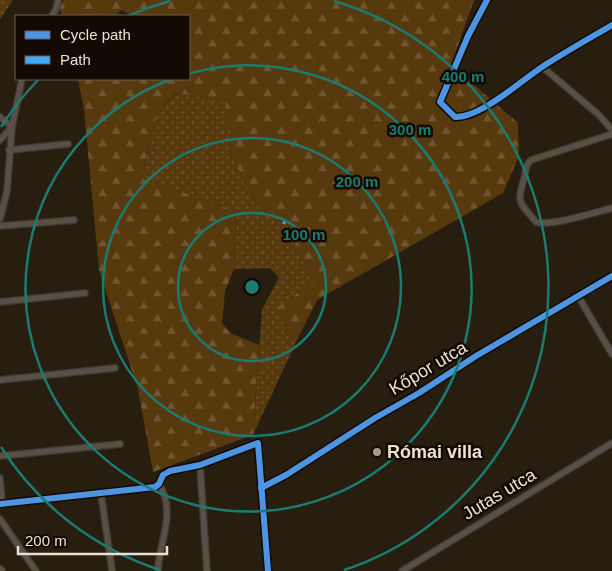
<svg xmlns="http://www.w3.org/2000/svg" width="612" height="571" font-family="Arial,sans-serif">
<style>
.grass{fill:url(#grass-dots)}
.forest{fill:url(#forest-firs)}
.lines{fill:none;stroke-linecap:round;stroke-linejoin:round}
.street-casing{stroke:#41392f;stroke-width:8}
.secondary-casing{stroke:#41392f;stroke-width:10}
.street{stroke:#585046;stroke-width:5.5}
.secondary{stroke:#5d5248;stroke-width:8}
.quiet{stroke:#3fa9f5;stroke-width:5;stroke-dasharray:10 5;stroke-linecap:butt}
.cycleway-casing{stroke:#130b03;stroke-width:9}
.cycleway{stroke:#4d94e3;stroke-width:6}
.ring{fill:none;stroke:#1a7b73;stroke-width:2.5}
.poi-dot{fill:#a79c8d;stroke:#130b03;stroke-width:2}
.labels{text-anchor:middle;stroke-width:5;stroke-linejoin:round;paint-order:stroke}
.street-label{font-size:18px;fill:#ece0d1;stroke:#130b03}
.poi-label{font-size:18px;font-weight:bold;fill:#ece0d1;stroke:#130b03;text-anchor:start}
.centre{fill:#1a7b73;stroke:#130b03;stroke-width:2.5}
.ring-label{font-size:15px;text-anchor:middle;font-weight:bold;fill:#1a7b73;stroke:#130b03;stroke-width:5;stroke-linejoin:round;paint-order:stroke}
</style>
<defs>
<pattern id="grass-dots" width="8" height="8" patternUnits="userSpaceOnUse" patternTransform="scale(1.25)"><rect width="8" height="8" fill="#57390e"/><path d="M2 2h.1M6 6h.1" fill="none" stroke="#6f5530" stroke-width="1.8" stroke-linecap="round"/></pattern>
<pattern id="forest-firs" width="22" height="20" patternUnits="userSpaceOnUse" patternTransform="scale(1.25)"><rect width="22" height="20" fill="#57390e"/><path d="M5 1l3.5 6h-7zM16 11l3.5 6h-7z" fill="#6f5530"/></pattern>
</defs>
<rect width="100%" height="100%" fill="#281e10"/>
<g class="grass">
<path d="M0,0H13L0,19Z"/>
<path d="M178,93L225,102L231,156L258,206L285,219L312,283L275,309L296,342L253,435L262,309L279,278L270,268L234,269L236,211L141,178L158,110Z"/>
</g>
<path class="forest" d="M64,0H474L451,65L518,123L519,156L503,193L317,300L296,342L275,309L312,283L285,220L258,206L231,156L225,102L177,93L158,110L141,178L236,211L234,269L225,291L222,323L230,333L259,345L253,435L153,472L138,389L99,270L84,109L78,79H189V16H134L121,10L115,16H62L59,7Z"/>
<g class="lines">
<g class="street-casing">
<g id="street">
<path d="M487,0L468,36L440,102L455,117C481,118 523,79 545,65C567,51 590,38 612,25"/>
<path d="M52,16L56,9L58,0"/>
<path d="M543,66L546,70L599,115L612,130"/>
<path d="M0,117L12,127"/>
<path d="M612,134L531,160C525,165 526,172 524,179C516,205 520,202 536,222C550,227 596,212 612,208"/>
<path d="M0,140L12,127"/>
<path d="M9,150L68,144"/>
<path d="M0,219L7,191L12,127L22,79"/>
<path d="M0,226L74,220"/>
<path d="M578,296L612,354"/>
<path d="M0,302L85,293"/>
<path d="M0,380L115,368"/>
<path d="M0,456L120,444"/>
<path d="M200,465L207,571"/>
<path d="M0,478L2,504"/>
<path d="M261,488L286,475L375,418L419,393L476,356L612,276"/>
<path d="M101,494L112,570"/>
<path d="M0,504L155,487L159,484L163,475L170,471L200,465L258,443L268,571"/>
<path d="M0,519L36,571"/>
<path d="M158,571C159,540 177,514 159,484"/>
<path d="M402,571L612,443"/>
</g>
</g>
<g class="secondary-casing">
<path id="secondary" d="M0,570L1,571"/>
</g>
<use href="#street" class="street"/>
<use href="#secondary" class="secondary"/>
<path class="quiet" d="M284,221L286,223"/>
<g class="cycleway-casing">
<g id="cycleway">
<path d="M487,0L468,36L440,102L455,117C481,118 523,79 545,65C567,51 590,38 612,25"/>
<path d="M261,488L286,475L375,418L419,393L476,356L612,276"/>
<path d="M0,504L155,487L159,484L163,475L170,471L200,465L258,443L268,571"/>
</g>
</g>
<use href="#cycleway" class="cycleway"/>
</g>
<g class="ring">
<circle cx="252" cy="287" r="74"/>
<circle cx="252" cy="287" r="149"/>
<path d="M191 73A223 223 0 1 1 172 79"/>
<path d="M160 570A298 298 0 0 1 1 447M1 127A298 298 0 0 1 38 80M128 16A298 298 0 0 1 170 1M334 1A298 298 0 0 1 344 570"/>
</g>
<circle class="poi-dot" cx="377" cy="452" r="5"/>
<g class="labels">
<g class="street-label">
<text transform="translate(428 368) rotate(-31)" y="6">Kőpor utca</text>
<text transform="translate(499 494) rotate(-31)" y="6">Jutas utca</text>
</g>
<g class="poi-label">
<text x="387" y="458">Római villa</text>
</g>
</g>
<circle cx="252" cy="287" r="8" class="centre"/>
<g class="ring-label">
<text x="463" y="82">400 m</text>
<text x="410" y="135">300 m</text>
<text x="357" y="187">200 m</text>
<text x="304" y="240">100 m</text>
</g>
<rect x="15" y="15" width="175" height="65" fill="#130b03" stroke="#6a6055"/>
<rect x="25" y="31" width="25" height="8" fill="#4d94e3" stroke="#6a6055"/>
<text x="60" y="40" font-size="15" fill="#ece0d1">Cycle path</text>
<rect x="25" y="56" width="25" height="8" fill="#3fa9f5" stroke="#6a6055"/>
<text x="60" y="65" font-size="15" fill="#ece0d1">Path</text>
<path d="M18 546v8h149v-8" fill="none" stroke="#ece0d1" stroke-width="2.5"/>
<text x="25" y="546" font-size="15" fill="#ece0d1" stroke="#130b03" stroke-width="4" paint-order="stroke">200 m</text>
</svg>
